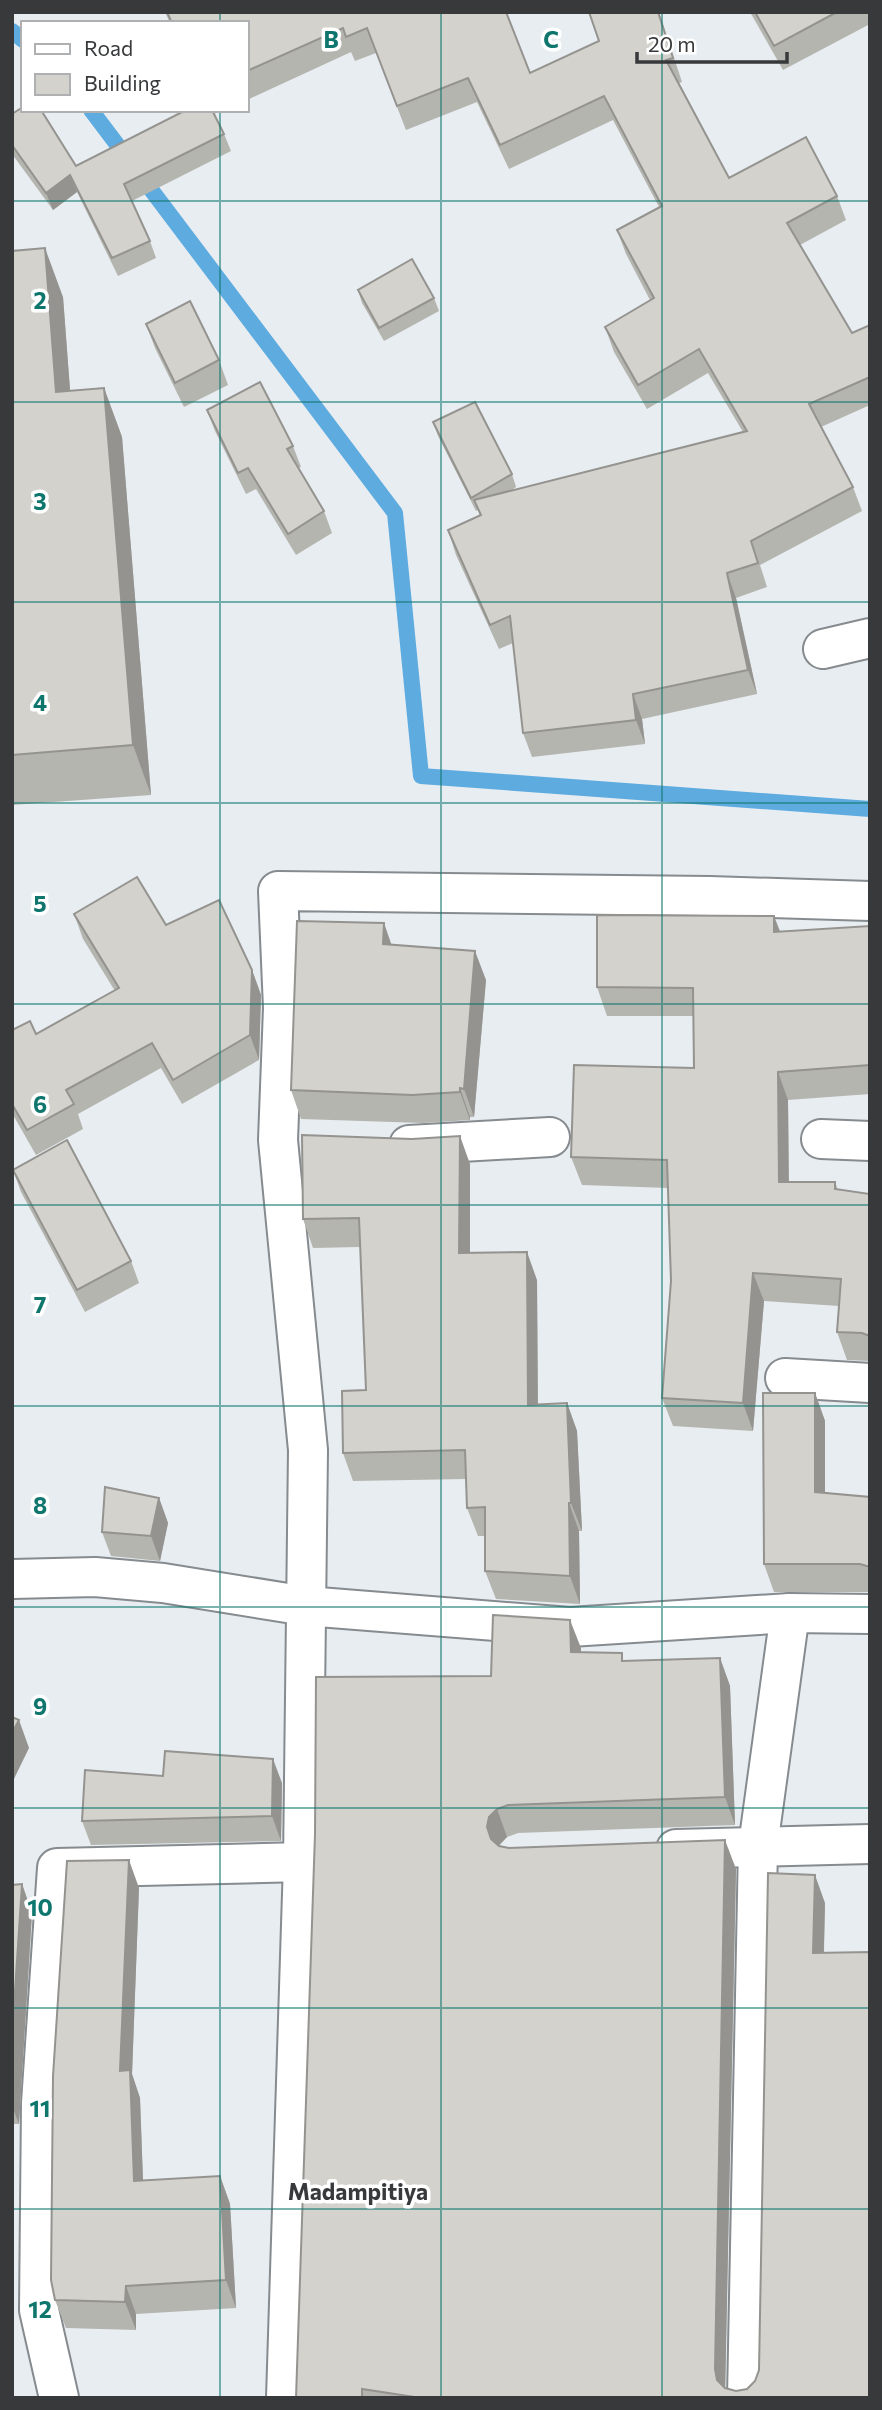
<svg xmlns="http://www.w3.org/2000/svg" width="882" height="2410" font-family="Commissioner,sans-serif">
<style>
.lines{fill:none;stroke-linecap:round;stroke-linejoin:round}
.stream{stroke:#5eabe0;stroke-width:16}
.minor-casing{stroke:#868b8f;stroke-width:42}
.minor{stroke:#fff;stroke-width:38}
.wall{fill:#b5b5af}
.shaded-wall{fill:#94938f}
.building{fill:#d3d2cc;stroke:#94938f;stroke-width:2}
.grid{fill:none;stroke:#0f766e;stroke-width:2;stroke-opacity:0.55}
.labels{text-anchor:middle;stroke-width:7;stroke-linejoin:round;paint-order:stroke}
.neighbourhood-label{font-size:23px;font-weight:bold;fill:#37393b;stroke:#fff}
.grid-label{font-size:23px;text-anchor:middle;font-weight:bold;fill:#0f766e;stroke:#fff;stroke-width:7;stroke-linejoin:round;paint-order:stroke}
</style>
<rect width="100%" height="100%" fill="#e7edf1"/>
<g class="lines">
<g class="stream">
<path d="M12,31L23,40"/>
<path d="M91,110L395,513L421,776L870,809"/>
</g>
<g class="minor-casing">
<g id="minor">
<path d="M823,649L870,638"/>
<path d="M821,1139L870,1141"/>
<path d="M409,1145L550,1137"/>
<path d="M785,1378L870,1383"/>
<path d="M12,1579L95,1577L163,1583L306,1606L570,1627L790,1613L870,1614"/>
<path d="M676,1849L870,1844"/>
<path d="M59,2398L39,2310L41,2103L57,1868L303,1862"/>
<path d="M286,2398L303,1862L308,1450L278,1140L283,1008L278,891L710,896L870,901"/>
<path d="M747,2398L758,1846L790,1613"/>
</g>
</g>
<use href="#minor" class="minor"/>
</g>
<g class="wall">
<path d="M165,12H506L530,73L659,12L682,82L679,83L729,178L837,196L846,220L800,245L852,333L870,325V405L821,427L853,487L862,511L760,565L767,587L736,598L757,694L642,719L645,744L532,757L523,733L513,643L499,649L456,555L448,530L480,516L478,510L476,511L438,436L433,422L512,474L516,487L511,491L743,432L708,373L647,409L614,352L605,327L650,300L626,254L617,230L659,207L613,120L509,169L477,102L406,130L376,53L355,61L351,52L247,100V23H170Z"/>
<path d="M750,12H870V24L783,70Z"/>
<path d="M186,110H223L214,114L224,134L231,151L132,201L150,241L156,258L118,276L77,192L53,210L12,154V114L76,166Z"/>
<path d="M12,251L63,297L70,391L104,388L122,437L151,795L12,805Z"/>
<path d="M358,290L434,298L439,311L384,341L362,303Z"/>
<path d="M146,324L219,360L228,385L184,407L155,348Z"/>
<path d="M207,410L293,446L301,467L298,468L324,511L332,533L296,555L256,489L246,494L215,431Z"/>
<path d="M74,914L166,925L252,970L261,995L259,1060L182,1104L161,1068L78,1114L83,1129L36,1155L12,1113V1030L36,1034L115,991L83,939Z"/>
<path d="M870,926V1094L788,1100L789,1182H835L838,1190L870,1194V1361L847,1360L837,1332L839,1306L764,1301L753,1431L673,1426L662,1398L671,1281L668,1188L582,1185L571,1157L694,1068L693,1016H607L597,987L780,932Z"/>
<path d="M392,945L486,980L474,1117H470V1120L423,1123L301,1119L291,1090Z"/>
<path d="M470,1164V1253L537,1280L538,1404L567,1403L577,1431L582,1531H579L580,1604L496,1599L485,1571V1536H478L467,1508L466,1479L353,1481L343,1453L366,1390L360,1247L313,1248L303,1219Z"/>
<path d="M13,1170L131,1261L139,1283L85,1312L21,1192Z"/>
<path d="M815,1393L825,1421V1493L870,1497V1592H774L764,1564Z"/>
<path d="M159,1498L168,1523L160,1561L111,1556L102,1532Z"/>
<path d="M581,1648V1652L625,1661L720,1658L730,1686L735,1825L518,1833L507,1837L499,1846L509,1848L736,1869L725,2388L736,2391L747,2389L755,2381L759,2370L825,1903L824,1953L870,2398H296L491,1676Z"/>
<path d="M282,1783L281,1841L91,1845L82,1821Z"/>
<path d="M22,1884L32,1913L19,2124H12V1885Z"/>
<path d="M139,1888L132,2074L140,2098L143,2181L220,2176L230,2204L236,2308L136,2314V2330L66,2328L55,2300Z"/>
</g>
<g class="shaded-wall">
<path d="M70,175L77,192L53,210L46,193Z"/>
<path d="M45,248L63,297L74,442L56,392Z"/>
<path d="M104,388L122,437L151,795L133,745Z"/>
<path d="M727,573L736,598L757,694L748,670Z"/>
<path d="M633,694L642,719L645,744L636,720Z"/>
<path d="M774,916L785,944L774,932Z"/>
<path d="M384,923L394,952L383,944Z"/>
<path d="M475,951L486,980L474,1117L464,1089Z"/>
<path d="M252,970L261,995L259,1060L250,1035Z"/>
<path d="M778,1072L788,1100L789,1210L779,1182Z"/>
<path d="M460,1088L470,1117V1120L460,1092Z"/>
<path d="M460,1136L470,1164V1282L459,1253Z"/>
<path d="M527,1252L537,1280L538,1433L528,1405Z"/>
<path d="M753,1273L764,1301L753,1431L743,1403Z"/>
<path d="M815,1393L825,1421V1521L815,1492Z"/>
<path d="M567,1403L577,1431L582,1531L571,1503Z"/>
<path d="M159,1498L168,1523L160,1561L151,1536Z"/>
<path d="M569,1503L579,1531L580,1604L570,1576Z"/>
<path d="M570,1620L581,1648V1680L571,1652Z"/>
<path d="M720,1658L730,1686L735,1825L725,1797Z"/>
<path d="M19,1720L29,1748L12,1783V1733Z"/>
<path d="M273,1759L282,1783L281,1841L272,1816Z"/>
<path d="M497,1809L507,1837L499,1845L497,1855L501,1867L487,1827L489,1817Z"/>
<path d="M725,1840L736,1869L725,2398L717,2380L715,2369Z"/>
<path d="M129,1860L139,1888L132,2074L140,2098L144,2209L134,2181L120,2071Z"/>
<path d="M815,1875L825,1903L823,1982L813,1953Z"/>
<path d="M22,1884L32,1913L19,2124L12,2106V2037Z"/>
<path d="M220,2176L230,2204L236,2308L226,2280Z"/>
<path d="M126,2286L136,2314V2330L125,2302Z"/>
</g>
<g class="building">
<path d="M167,12H506L530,73L599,41L589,12H658L673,58L666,60L729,178L806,137L837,196L787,223L852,333L870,325V377L809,404L853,487L751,541L758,563L727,573L748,670L633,694L636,720L523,733L510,616L490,625L448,530L481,515L474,500L747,431L699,349L638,385L605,327L654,298L617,230L662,206L604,96L500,145L468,78L397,106L367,28L346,37L343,28L247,71V23H172Z"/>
<path d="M755,12H837L774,46Z"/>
<path d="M23,107V110H41L76,166L186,110H212L224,134L124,184L150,241L112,258L70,175L46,193L12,145V114Z"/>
<path d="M45,248L56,392L104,388L133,745L12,755V251Z"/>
<path d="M412,259L434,298L379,328L358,290Z"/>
<path d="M190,301L219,360L175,383L146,324Z"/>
<path d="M260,382L293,446L287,449L324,511L288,534L248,468L238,473L207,410Z"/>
<path d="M475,402L512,474L471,498L433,422Z"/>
<path d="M137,877L166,925L219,900L252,970L250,1035L173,1080L152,1043L66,1090L74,1104L27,1130L12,1104V1030L30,1021L36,1034L119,988L74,914Z"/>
<path d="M597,915L774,916V932L870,926V1065L778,1072L779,1182H835V1189L870,1194V1336L862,1333L837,1332L841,1279L753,1273L743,1403L662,1398L671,1281L667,1160L571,1157L574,1065L694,1068L693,988L597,987Z"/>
<path d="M297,921L384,923L383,944L475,951L464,1089L460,1088V1092L412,1095L291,1090Z"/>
<path d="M302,1135L412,1139L460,1136L459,1253L527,1252L528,1405L567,1403L571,1503H569L570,1576L485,1571V1507L467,1508L465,1450L343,1453L342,1391L366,1390L359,1218L303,1219Z"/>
<path d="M67,1140L131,1261L77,1290L13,1170Z"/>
<path d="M763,1393H815V1492L870,1497V1567L860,1564H764Z"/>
<path d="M105,1487L159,1498L151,1536L102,1532Z"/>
<path d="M493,1615L570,1620L571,1652L622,1653V1661L720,1658L725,1797L508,1805L497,1809L489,1817L487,1827L491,1839L499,1846L509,1848L725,1840L715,2369L717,2380L725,2388L736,2391L747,2389L755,2381L759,2370L768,1873L815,1875L813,1953L870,1952V2398H421L362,2389V2398H296L315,1834L316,1677L491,1676Z"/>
<path d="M12,1717L19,1720L12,1733Z"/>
<path d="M165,1751L273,1759L272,1816L82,1821L85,1770L163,1776Z"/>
<path d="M129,1860L120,2071L130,2070L134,2181L220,2176L226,2280L126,2286L125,2302L55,2300L51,2280L53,2076L67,1861Z"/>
<path d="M22,1884L12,2037V1885Z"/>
</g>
<path class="grid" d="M220,12V23M441,12V2398M662,12V2398M220,110V2398M12,201H870M12,402H870M12,602H870M12,803H870M12,1004H870M12,1205H870M12,1406H870M12,1607H870M12,1808H870M12,2008H870M12,2209H870"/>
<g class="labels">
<g class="neighbourhood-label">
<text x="358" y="2200">Madampitiya</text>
</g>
</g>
<g class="grid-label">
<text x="331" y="48">B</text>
<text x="551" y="48">C</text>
<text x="40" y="309">2</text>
<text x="40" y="510">3</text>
<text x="40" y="711">4</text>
<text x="40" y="912">5</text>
<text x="40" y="1113">6</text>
<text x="40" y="1313">7</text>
<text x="40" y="1514">8</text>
<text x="40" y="1715">9</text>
<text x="40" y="1916">10</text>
<text x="40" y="2117">11</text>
<text x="40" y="2318">12</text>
</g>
<rect width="882" height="2410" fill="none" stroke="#37393b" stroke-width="28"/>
<rect x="21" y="21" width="228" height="91" fill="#ffffff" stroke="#afb0b1" stroke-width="2"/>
<rect x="35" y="44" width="35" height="10" fill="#ffffff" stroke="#afb0b1" stroke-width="2"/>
<text x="84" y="56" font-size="21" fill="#37393b">Road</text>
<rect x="35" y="74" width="35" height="21" fill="#d3d2cc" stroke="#afb0b1" stroke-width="2"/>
<text x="84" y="91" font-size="21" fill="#37393b">Building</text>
<path d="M637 52v10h150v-10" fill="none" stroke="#37393b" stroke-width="3.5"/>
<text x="648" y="52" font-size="21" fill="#37393b" stroke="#ffffff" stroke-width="5" paint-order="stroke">20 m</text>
</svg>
